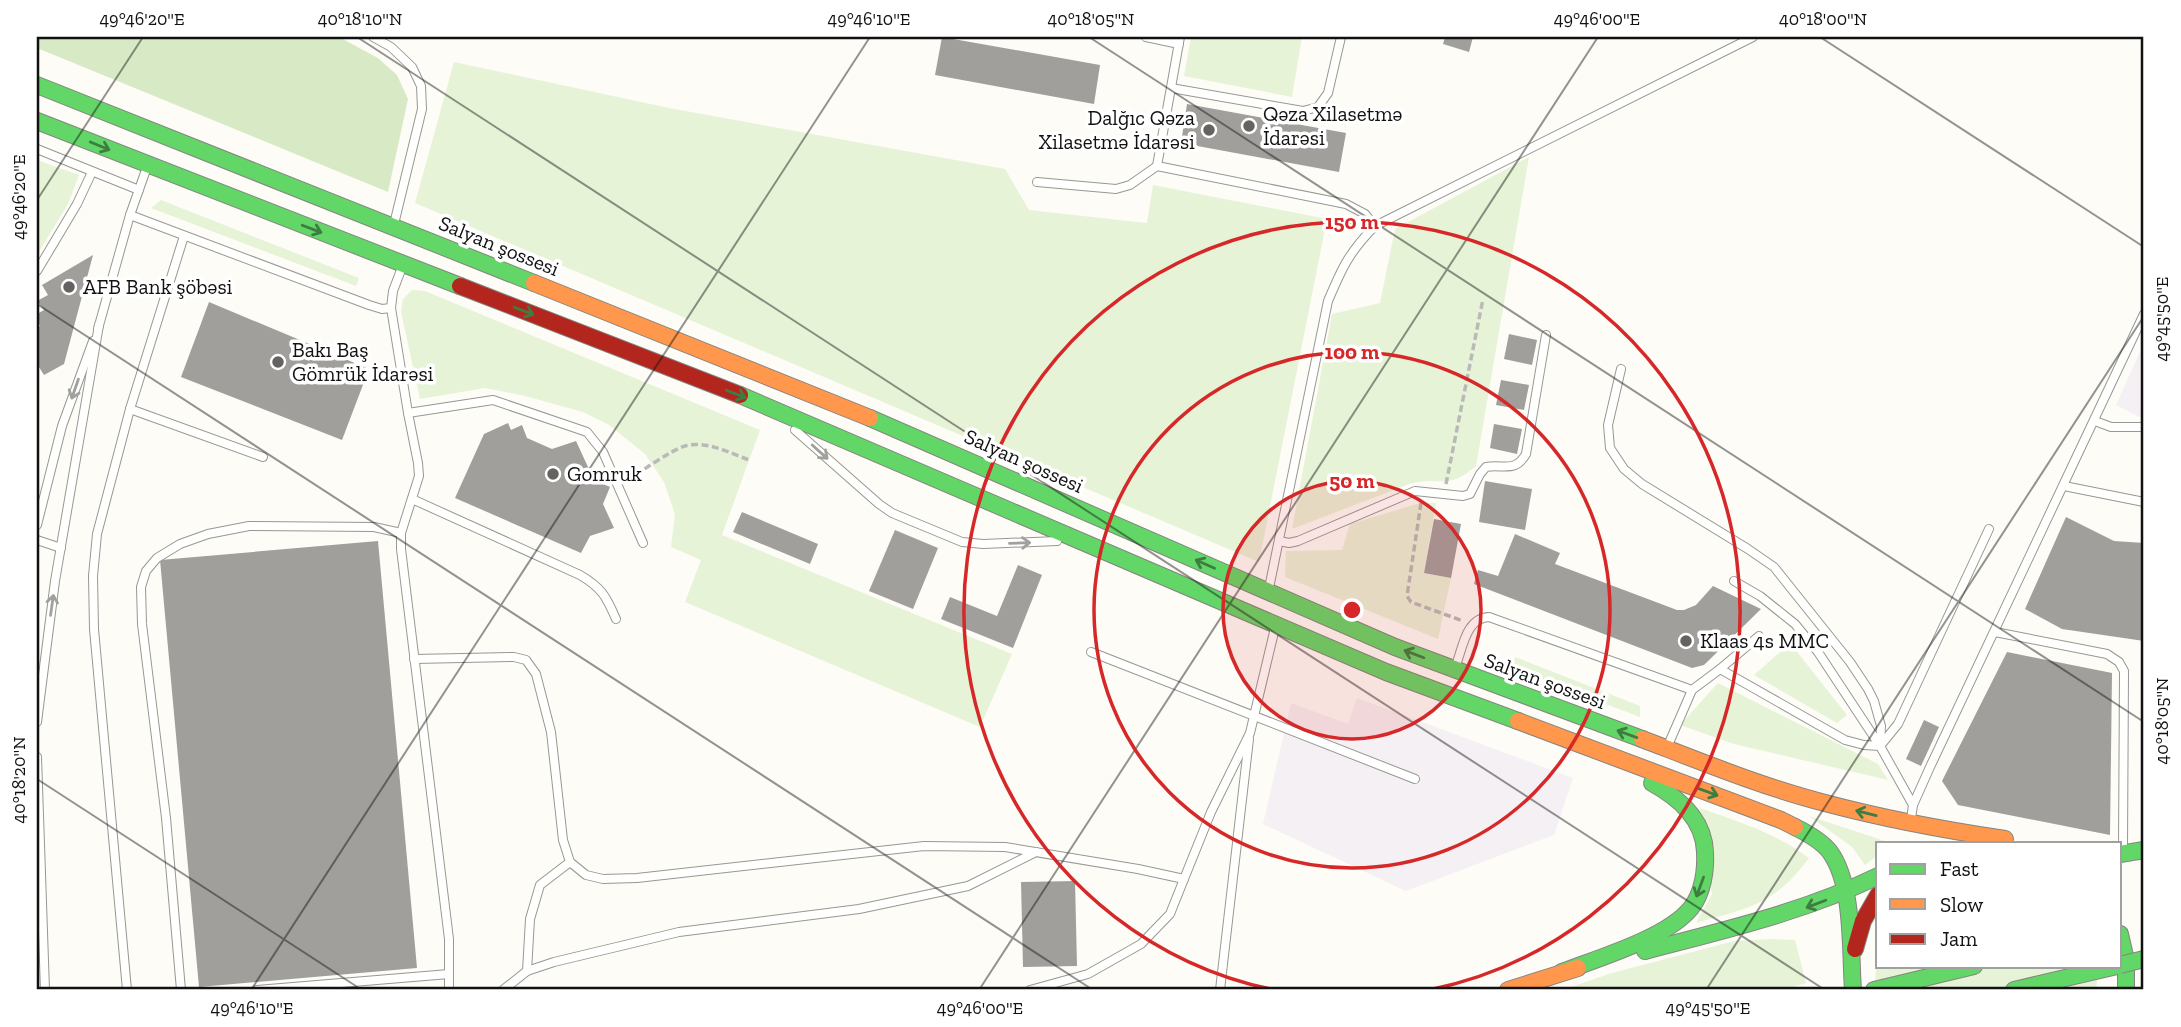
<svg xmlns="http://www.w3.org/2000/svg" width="2181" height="1027" font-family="'Zilla Slab',serif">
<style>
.industrial{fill:#f5f0f3}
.green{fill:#e7f3d7}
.forest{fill:#d8eac5}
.building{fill:#a19f9c}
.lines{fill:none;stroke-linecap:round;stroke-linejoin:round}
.lane-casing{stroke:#979795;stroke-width:10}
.fast-casing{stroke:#858482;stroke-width:18}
.slow-casing{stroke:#858482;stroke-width:18}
.jam-casing{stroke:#858482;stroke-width:18}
.path{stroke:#b9b9b8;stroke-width:3.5;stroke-dasharray:7 3.5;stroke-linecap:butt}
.lane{stroke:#fffffe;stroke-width:8}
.fast{stroke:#63d668;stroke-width:16}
.slow{stroke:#ff974d;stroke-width:16}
.jam{stroke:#b3261e;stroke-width:16}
.fast-bridge-casing{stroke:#858482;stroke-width:18;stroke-linecap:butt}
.fast-bridge{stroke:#63d668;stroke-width:16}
.oneway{stroke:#3e7d41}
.oneway2{stroke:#a0a09f}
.ticks{fill:none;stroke:#111;stroke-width:2;stroke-opacity:0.45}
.ring{fill:none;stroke:#d62828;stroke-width:3.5}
.poi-dot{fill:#646362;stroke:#fff;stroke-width:2.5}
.labels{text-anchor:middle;stroke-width:7;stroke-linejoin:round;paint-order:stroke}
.poi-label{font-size:21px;fill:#111;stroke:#fff;text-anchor:start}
.street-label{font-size:21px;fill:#111;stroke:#fff}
.centre{fill:#d62828;stroke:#fff;stroke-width:3.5}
.ring-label{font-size:21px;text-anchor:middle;font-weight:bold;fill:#d62828;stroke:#fff;stroke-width:7;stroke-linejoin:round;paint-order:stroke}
.neatline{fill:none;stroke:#111;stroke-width:2.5}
.ticks-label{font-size:18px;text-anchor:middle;fill:#111}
</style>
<rect width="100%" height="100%" fill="#fdfcf7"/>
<g class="industrial">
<path d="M2144,343V418H2142L2116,405Z"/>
<path d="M1357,698L1573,778L1554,835L1406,891L1263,824L1291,703L1348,724Z"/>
</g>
<g class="green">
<path d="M1191,37H1302L1292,97L1184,76Z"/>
<path d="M454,62L669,108L1005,169L1029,210L1147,223L1153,185L1327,219L1259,562L415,203Z"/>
<path d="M1529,157L1476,466C1447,490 1444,477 1412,483L1292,529L1332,314L1380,303L1395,229Z"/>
<path d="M37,160L79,175L68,204L37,255Z"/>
<path d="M161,200L359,278L356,286L151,208Z"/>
<path d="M412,290L425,291L760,430L722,535L1012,654L980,727L685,602L701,560L671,547L675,514L664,482L645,454L609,425L583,412L525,396L485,388L420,399L401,312L403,299Z"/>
<path d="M1420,503H1436L1424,573L1451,578L1438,639L1285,577L1286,551L1342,550L1350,524Z"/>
<path d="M1790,643L1847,715L1837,723L1754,675Z"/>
<path d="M1515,657L1640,706V717L1510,668Z"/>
<path d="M1718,683L1878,764L1888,780L1734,744L1680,725Z"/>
<path d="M1700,808C1739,822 1776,833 1809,858C1774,905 1749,908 1696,923L1712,894Z"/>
<path d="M1809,816L1891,843H1878V855L1865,865L1852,847Z"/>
<path d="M1772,939L1795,940L1806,983L1782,990H1562L1612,973L1734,941Z"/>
<path d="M1878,946V966H2099L2096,990H1877L1875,983Z"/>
</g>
<path class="forest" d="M37,37H339L378,58L397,75L408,99L388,192L37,48Z"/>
<g class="building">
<path d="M942,37L1100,65L1094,104L935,75Z"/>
<path d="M1445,37H1473L1469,52L1443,44Z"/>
<path d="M1187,104L1346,133L1339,172L1181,143Z"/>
<path d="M93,255L64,364L44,375L37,364V328L40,326L37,321V314L44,310L37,301L48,295L42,285Z"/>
<path d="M209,302L369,369L342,440L181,377Z"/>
<path d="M1509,334L1537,340L1532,365L1504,359Z"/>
<path d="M1501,380L1529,385L1524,410L1496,405Z"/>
<path d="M508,423L511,430L522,425L527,438L552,449L576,441L594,480L610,487L603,504L614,528L590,536L581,553L455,498L484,434Z"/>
<path d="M1494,424L1522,429L1517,454L1490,448Z"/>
<path d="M1485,481L1532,489L1525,530L1479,522Z"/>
<path d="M742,512L818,544L810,564L733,532Z"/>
<path d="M2066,517L2114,541L2144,543V641L2062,629L2025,609Z"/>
<path d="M1434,519L1461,524L1451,578L1424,573Z"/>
<path d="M895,530L938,548L913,609L869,591Z"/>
<path d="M1515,534L1560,553L1555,564L1677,610H1684L1696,605L1713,586L1761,609L1704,665L1692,668L1474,584L1478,570L1498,576Z"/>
<path d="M378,541L417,968L199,987L160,560Z"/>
<path d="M1018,565L1042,575L1013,648L941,619L950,597L997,616Z"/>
<path d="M2007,652L2112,673L2110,835L1958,805L1942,781Z"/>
<path d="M1924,720L1939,727L1921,766L1906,759Z"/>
<path d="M1075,881L1077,966L1023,967L1021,882Z"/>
</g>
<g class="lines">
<g class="lane-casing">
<g id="lane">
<path d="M373,37L391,47L412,67L421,86L422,109L395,220"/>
<path d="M1146,37L1179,44"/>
<path d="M1180,37L1157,166L1346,204L1365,214L1375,226"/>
<path d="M1171,88L1303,111L1318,107L1328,93L1341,37"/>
<path d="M37,149L139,190"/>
<path d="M1037,182L1116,189L1130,185L1157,166"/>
<path d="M130,215L369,305L382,309L391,308"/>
<path d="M184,236L130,409L263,457"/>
<path d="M401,270L393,291L391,308L408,413L418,463L419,476L401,533V549L449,939V990"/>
<path d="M37,271L77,204L92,172"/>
<path d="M98,329L130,215L147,167"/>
<path d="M1621,369L1608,425L1610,448L1624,469L1642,484L1748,549L1774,567L1850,662L1868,689L1874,701L1881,726L1880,746L1864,745L1845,740L1720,669L1692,690L1669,743"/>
<path d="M408,413L493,400L587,432L603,452L643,543"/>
<path d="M2095,421L2111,427H2144"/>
<path d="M795,430L879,504L892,513L962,542L983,544L1057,541"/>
<path d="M2064,486L2144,502"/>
<path d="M412,499L580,575C602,588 606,596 616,619"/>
<path d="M37,525L62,426L93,341"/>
<path d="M37,540L61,548"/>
<path d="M1279,541L1289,543L1298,541L1415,491L1463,496L1470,494L1480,474L1486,467C1504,464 1515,473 1526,454L1546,335"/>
<path d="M1734,581L1760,596L1795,624L1818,652L1880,746L1913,805"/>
<path d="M1269,588L1328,301C1342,268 1349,252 1375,226L1753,37"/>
<path d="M1995,632L2107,654L2119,662L2124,671L2123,847"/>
<path d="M1091,652L1415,779"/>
<path d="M414,659L514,657L526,660L536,674L551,732L563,840L570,862L586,875L603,879L637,878L924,846L1005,847L1138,869L1184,879L1211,812L1250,733L1275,628"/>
<path d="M1456,665C1463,647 1466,618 1489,617L1692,690"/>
<path d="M1720,669L1759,636"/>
<path d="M37,722L55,581L99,325"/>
<path d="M1880,746L1898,724L1989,529"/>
<path d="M37,757L45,990"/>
<path d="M1911,819L1913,805L1930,767L2144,314"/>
<path d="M527,971L530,919L540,885L570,862"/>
<path d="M127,990L94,629L93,576L97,534L130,409"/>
<path d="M181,990L166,818L142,624L141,587L146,571L157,558L180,544L208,534L249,526L374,527L401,533"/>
<path d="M257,990L449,974"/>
<path d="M503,990L527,971L554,962L679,932L859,909L968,886L1036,852"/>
<path d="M1030,990L1088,974L1141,944L1170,914L1184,879"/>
<path d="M1220,990L1249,739"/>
</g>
</g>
<g class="fast-casing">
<g id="fast">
<path d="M37,85L534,283"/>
<path d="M37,121L460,286"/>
<path d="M740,395L1386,672L1518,721"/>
<path d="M870,418L1395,647L1642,739"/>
<path d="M1795,827C1807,833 1822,841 1830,852C1854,885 1850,950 1853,990"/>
<path d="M2120,854L2144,850"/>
<path d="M2120,934L2126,960V990"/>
<path d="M1645,951C1724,930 1804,912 1878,876"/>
<path d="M1562,972C1598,958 1667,938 1691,908C1703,893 1706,870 1705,852C1704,819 1679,798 1652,783"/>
<path d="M1874,990L1974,966"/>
<path d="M2014,990L2117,966"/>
</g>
</g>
<g class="slow-casing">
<g id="slow">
<path d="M534,283L870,418"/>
<path d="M1518,721L1781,820L1795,827"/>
<path d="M1642,739C1702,762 1763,787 1825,803C1885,819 1944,830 2005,839"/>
<path d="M1508,990L1578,968"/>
</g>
</g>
<g class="jam-casing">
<g id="jam">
<path d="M460,286L740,395"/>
<path d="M1855,949L1863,921L1878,895"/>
</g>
</g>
<g class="path">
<path d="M627,480C641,472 671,450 685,446C706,440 730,453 749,460"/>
<path d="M1446,484L1483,299"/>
<path d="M1421,503L1407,596L1411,602L1463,621"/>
</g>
<use href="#lane" class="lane"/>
<use href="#fast" class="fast"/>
<use href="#slow" class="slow"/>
<use href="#jam" class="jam"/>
<g class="fast-bridge-casing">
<path id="fast-bridge" d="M2120,965L2144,959"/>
</g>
<use href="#fast-bridge" class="fast-bridge"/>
</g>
<defs><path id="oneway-shaft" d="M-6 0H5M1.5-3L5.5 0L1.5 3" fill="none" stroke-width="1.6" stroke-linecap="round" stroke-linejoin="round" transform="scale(1.75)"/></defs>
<g class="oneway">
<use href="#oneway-shaft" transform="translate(100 146) rotate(22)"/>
<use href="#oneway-shaft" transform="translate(312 229) rotate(21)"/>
<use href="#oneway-shaft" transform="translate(524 311) rotate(21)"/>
<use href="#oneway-shaft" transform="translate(736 394) rotate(21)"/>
<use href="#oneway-shaft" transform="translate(1205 564) rotate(-156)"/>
<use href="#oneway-shaft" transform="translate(1414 654) rotate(-159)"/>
<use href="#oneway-shaft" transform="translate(1627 734) rotate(-160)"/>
<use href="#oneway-shaft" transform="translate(1708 792) rotate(20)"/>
<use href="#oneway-shaft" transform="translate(1866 813) rotate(-166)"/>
<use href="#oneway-shaft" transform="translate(1700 887) rotate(110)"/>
<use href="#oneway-shaft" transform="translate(1816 904) rotate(159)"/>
</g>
<g class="oneway2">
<use href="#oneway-shaft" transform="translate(75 389) rotate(109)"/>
<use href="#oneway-shaft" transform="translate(820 452) rotate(42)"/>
<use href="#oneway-shaft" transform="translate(1020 543) rotate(-2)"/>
<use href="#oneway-shaft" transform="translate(52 605) rotate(-82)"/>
</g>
<path class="ticks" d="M357,37L1825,990M1089,37L2144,722M1820,37L2144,247M37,200L143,37M37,304L1093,990M37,779L362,990M251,990L870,37M979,990L1598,37M1706,990L2144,316"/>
<circle cx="1352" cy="610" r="129" fill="#d62828" fill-opacity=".12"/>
<g class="ring">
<circle cx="1352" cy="610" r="129"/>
<circle cx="1352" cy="610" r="258"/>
<path d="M1275 990A388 388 0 1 1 1429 990"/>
</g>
<g class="poi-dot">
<circle cx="1249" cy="126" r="7"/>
<circle cx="1209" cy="130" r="7"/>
<circle cx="69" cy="287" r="7"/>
<circle cx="278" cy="362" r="7"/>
<circle cx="553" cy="474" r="7"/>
<circle cx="1686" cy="641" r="7"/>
</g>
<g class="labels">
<g class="poi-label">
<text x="1263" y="121">Qəza Xilasetmə<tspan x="1263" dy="24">İdarəsi</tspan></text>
<text x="1195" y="125" text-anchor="end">Dalğıc Qəza<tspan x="1195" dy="24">Xilasetmə İdarəsi</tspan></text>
<text x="83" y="294">AFB Bank şöbəsi</text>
<text x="292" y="357">Bakı Baş<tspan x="292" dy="24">Gömrük İdarəsi</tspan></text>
<text x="567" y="481">Gomruk</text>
<text x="1700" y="648">Klaas 4s MMC</text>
</g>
<g class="street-label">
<text transform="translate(499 246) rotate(22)" y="7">Salyan şossesi</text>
<text transform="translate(1024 461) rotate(24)" y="7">Salyan şossesi</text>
<text transform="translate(1545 681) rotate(20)" y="7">Salyan şossesi</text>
</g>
</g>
<circle cx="1352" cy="610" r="10" class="centre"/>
<g class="ring-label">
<text x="1352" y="229">150 m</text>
<text x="1352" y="359">100 m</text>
<text x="1352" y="488">50 m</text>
</g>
<rect width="2181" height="1027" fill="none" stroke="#ffffff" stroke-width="77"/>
<rect x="1876" y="842" width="245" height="126" fill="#ffffff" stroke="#a0a0a0" stroke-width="2"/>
<rect x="1890" y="864" width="35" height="10" fill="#63d668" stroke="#a0a0a0" stroke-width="2"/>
<text x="1940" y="876" font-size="21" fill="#111111">Fast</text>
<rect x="1890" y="899" width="35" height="10" fill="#ff974d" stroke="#a0a0a0" stroke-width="2"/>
<text x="1940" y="912" font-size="21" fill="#111111">Slow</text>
<rect x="1890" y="934" width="35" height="10" fill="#b3261e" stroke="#a0a0a0" stroke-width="2"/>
<text x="1940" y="946" font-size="21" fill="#111111">Jam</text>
<rect x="38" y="38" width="2104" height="950" class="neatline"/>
<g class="ticks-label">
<text x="142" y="25">49°46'20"E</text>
<text x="360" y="25">40°18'10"N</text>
<text x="869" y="25">49°46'10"E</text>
<text x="1091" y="25">40°18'05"N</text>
<text x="1597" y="25">49°46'00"E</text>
<text x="1823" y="25">40°18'00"N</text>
<text transform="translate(19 197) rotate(-90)" y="6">49°46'20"E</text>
<text transform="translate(2162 319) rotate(-90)" y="6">49°45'50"E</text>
<text transform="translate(2162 721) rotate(-90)" y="6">40°18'05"N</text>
<text transform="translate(19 780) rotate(-90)" y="6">40°18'20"N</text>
<text x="252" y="1014">49°46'10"E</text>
<text x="980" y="1014">49°46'00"E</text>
<text x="1708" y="1014">49°45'50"E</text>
</g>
</svg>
